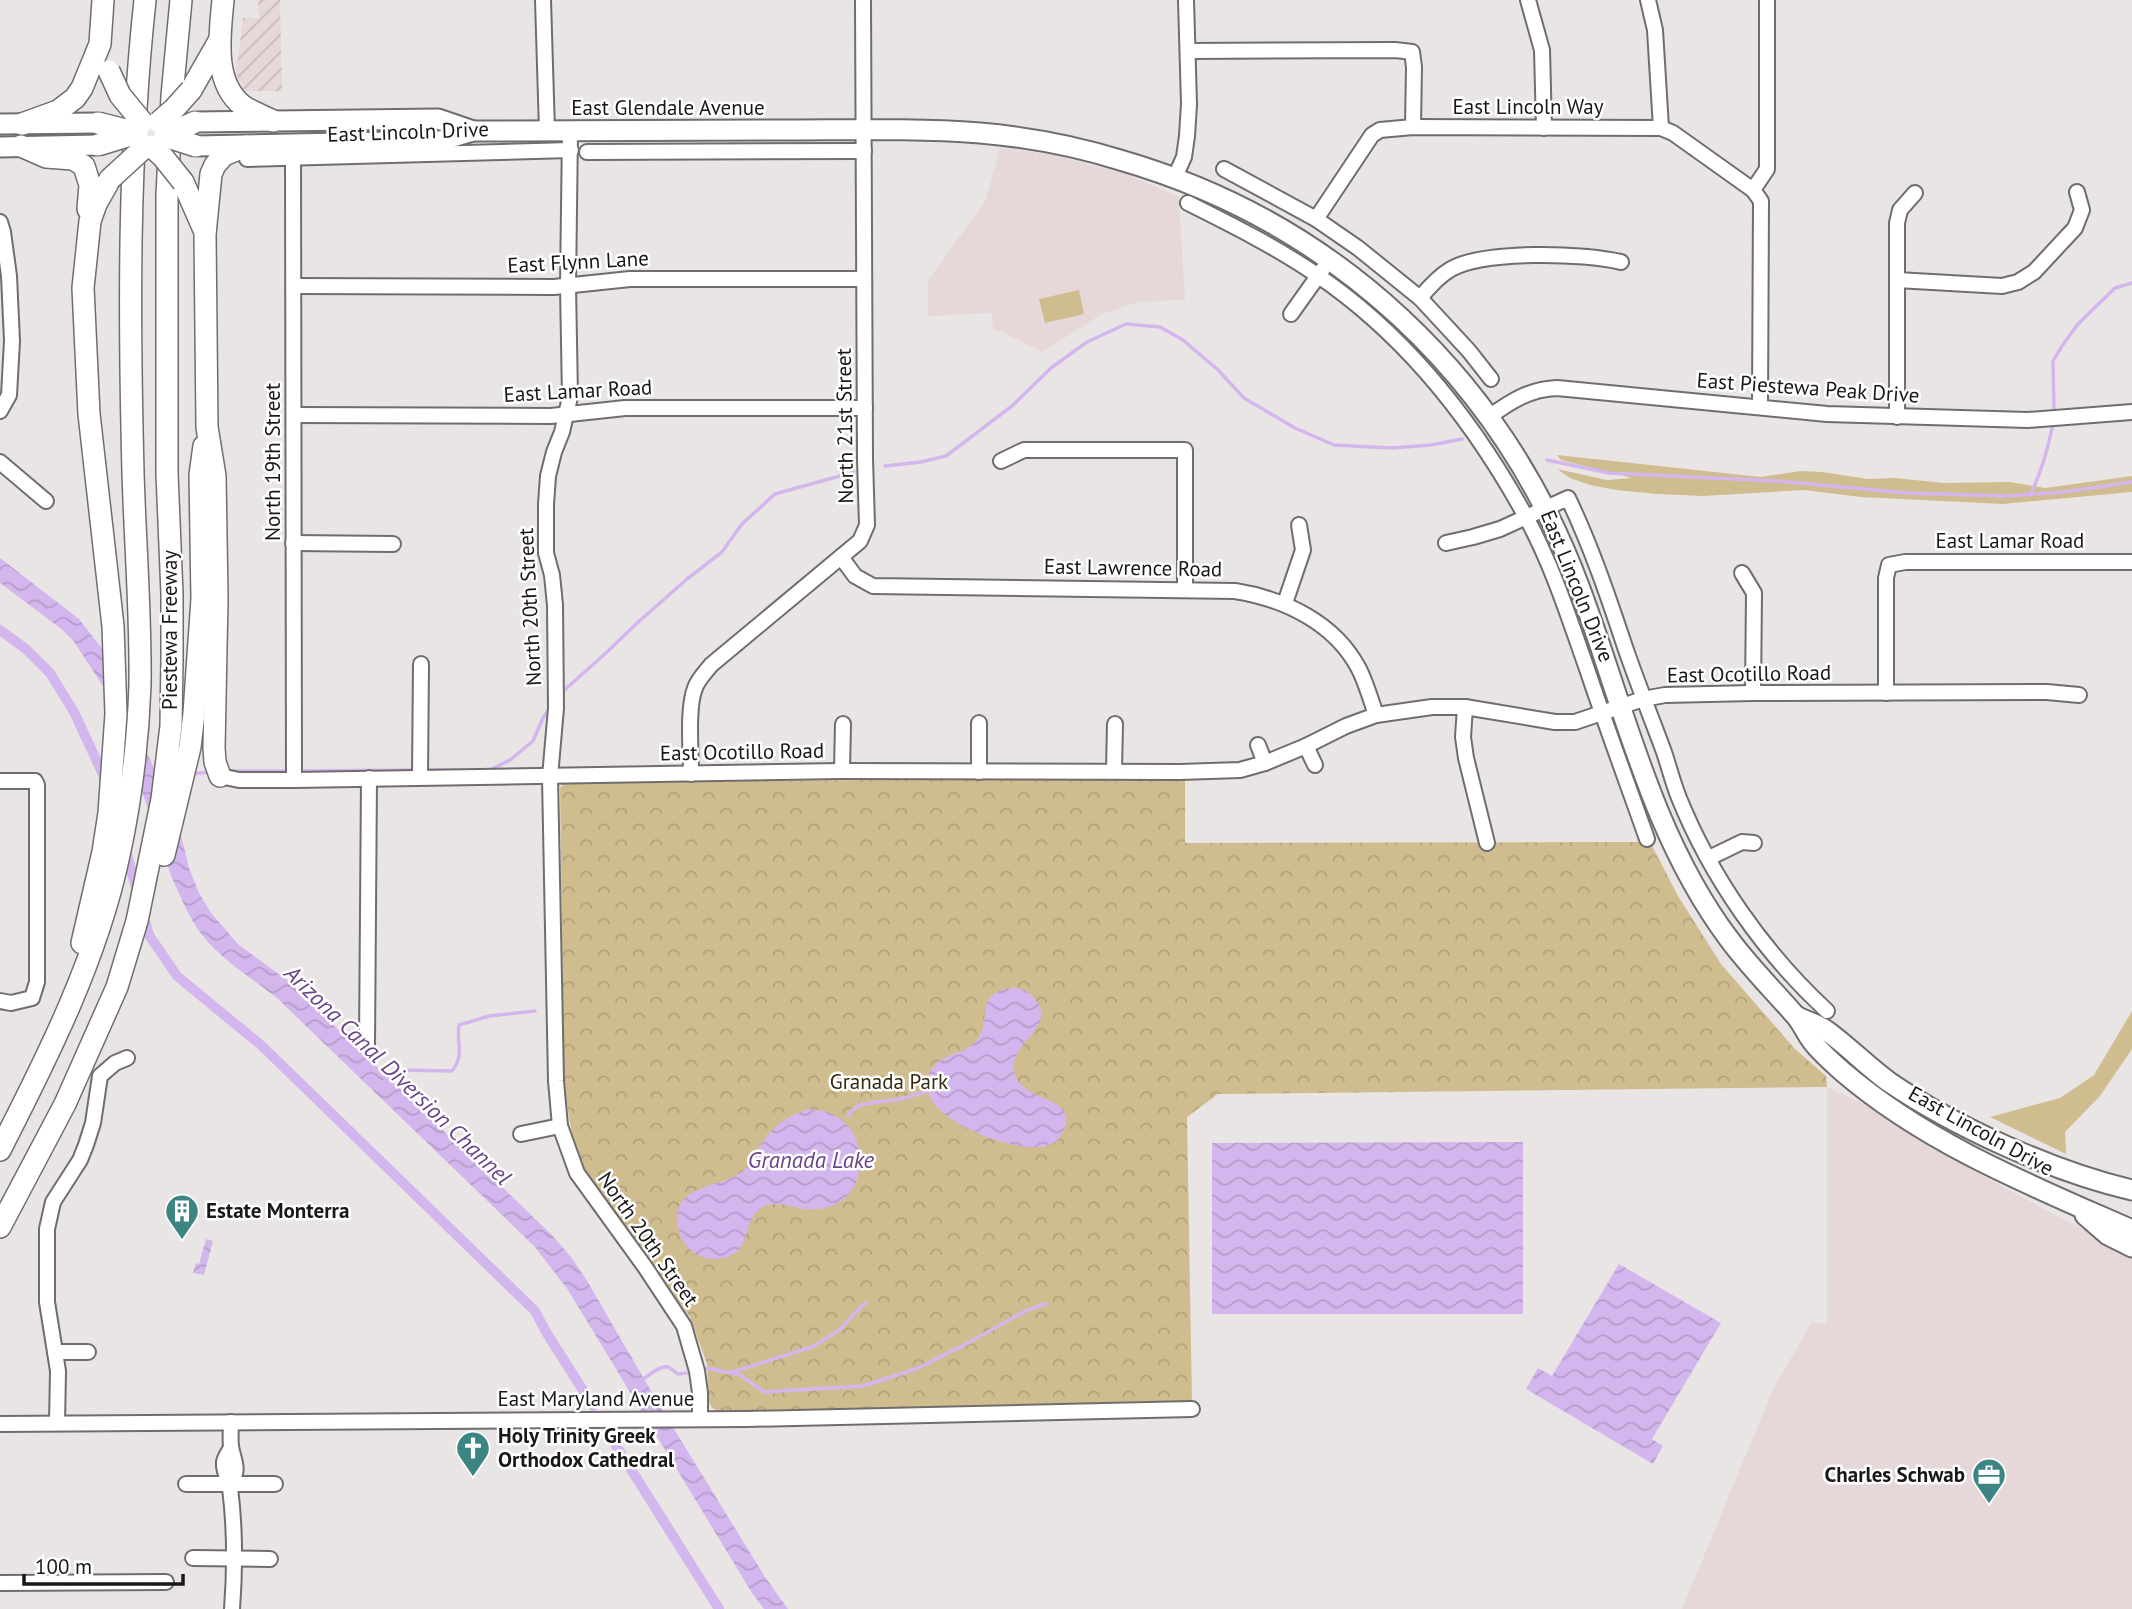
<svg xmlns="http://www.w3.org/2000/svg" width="2132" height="1609" font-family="'PT Sans',sans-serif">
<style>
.built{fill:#e6d8d8}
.industrial{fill:url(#industrial-furrows)}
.grass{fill:#d0bd8f}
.park{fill:url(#park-crowns)}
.water{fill:url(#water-waves)}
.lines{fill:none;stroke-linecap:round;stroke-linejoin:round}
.stream{stroke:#d3b6ee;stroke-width:3.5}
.canal{stroke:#d3b6ee;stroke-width:10}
.minor-casing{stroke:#716d6d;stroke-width:18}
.major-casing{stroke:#716d6d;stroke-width:23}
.highway-casing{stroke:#716d6d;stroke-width:24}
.minor{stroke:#fff;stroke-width:14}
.major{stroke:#fff;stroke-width:19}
.highway{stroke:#fff;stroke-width:21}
.highway-bridge-casing{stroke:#716d6d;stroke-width:24;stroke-linecap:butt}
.highway-bridge{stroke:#fff;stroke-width:21}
.labels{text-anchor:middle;stroke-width:5;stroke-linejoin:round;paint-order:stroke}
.street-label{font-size:21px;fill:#191717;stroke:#fff}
.park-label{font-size:21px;fill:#352a0e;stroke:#fff}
.poi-label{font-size:21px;font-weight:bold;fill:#191717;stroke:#fff;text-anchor:start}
.water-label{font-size:23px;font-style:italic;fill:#694487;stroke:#fff}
</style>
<defs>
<pattern id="industrial-furrows" width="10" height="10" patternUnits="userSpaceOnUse" patternTransform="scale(1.75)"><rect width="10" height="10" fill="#e6d8d8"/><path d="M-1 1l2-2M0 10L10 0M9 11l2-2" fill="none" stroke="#c5b9b9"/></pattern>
<pattern id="park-crowns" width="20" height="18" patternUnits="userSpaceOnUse" patternTransform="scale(1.75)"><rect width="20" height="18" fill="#d0bd8f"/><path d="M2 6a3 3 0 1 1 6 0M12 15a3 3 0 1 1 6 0" fill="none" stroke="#b2a27b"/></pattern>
<pattern id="water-waves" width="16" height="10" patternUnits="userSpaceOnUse" patternTransform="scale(1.75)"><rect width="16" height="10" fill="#d3b6ee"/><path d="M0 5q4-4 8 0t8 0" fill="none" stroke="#b59ccb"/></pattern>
</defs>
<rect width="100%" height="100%" fill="#eae5e5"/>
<g class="built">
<path d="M1000,148L1049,154L1126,174L1179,197L1185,300L1138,302L1102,314L1042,352L1000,331L993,330L992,313L928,316V280L985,202Z"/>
<path d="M1827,1087L1871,1108L1913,1136L1999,1185L2082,1229L2132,1252V1609H1682L1774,1387L1812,1322L1827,1324Z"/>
</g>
<path class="industrial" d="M258,0H280L282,91H244L236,73L243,18H259Z"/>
<g class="grass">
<path d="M1079,290L1084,314L1045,323L1039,299Z"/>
<path d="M1557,455L1761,477L1800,471L1822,472L1868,479L1895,478L1944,483L2010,482L2045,488L2132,476V492L2003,504L1861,497L1804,490L1703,496L1657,494L1616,490L1590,485L1570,478L1557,469L1607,480L1632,478L1561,460Z"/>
<path d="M2132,1011V1049L2100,1096L2065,1132L2066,1154L1990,1117L2060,1098L2094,1075Z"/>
</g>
<path class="park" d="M1185,778V843L1650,842L1678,896L1721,964L1795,1049L1826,1076L1827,1087L1218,1094L1187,1117L1192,1402L719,1411L712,1408L709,1402L707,1364L690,1317L582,1170C571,1139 567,1108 564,1074L560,788L565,782Z"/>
<g class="water">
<path d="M0,558L79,619L103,650L179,827L189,868L199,893L211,913L239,945L287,980L551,1234L571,1257L586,1279L658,1403L765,1577L788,1609H764L752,1593L568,1290L535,1247L277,998C253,979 228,964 207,941C191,923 182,900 172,878L108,694L73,640L60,628L0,583Z"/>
<path d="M1010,988C1020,988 1026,989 1033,997C1061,1025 1009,1042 1014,1071C1020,1105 1083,1093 1062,1134C1058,1142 1049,1146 1040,1147C1009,1151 911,1116 929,1074C938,1053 963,1056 976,1041C994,1021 972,995 1010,988Z"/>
<path d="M810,1109C825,1110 837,1114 848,1126C859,1138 861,1154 859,1171C855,1198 832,1212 805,1209C791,1207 777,1200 763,1207C751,1213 749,1227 745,1238C734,1273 677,1263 677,1219C677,1182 726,1189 746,1168C752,1162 755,1154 760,1146C774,1125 786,1116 810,1109Z"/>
<path d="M1523,1142V1314H1212V1143Z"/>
<path d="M206,1239L213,1241L204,1275L193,1273L196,1263L199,1264Z"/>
<path d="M1619,1264L1721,1323L1652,1439L1663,1446L1653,1464L1526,1389L1538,1368L1552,1376Z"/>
</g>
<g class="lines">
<g class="stream">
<path d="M2054,412L2053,361L2062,346L2078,324L2115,288L2132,283"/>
<path d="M1547,460L1609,473L1777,481L1907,493L2006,496L2064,492L2132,482"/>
<path d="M885,466L921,462L946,456L1012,406L1051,368L1087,342L1126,324L1160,327L1183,340L1217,369L1244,398L1295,428L1334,445L1392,448L1431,445L1462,439"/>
<path d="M2030,495C2042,472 2048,448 2053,424"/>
<path d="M560,694L606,653L636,624L687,579L722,552L742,524L775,494L854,472"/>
<path d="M425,770H490L510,760L533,741L543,718L551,706"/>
<path d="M229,771H291"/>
<path d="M299,771L417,770"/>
<path d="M191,774L211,772"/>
<path d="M385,1080L397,1070L452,1071C465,1055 456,1043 459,1025L489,1016L535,1011"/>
<path d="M848,1116C850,1113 854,1109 856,1107C864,1102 889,1101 900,1099C910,1097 919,1094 928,1091"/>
<path d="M702,1370L708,1368L740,1375L764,1392L863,1386L916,1369L968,1343L1027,1310L1046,1304"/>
<path d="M729,1373L812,1347L838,1331L866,1302"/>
<path d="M642,1380C648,1376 660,1365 668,1367C672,1369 675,1372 678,1374L695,1372"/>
</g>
<g class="canal">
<path d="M0,630L26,649L50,673L74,712L106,781"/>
<path d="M125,847L138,895"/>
<path d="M143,914L149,935L177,976L262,1046L535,1311L546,1332L593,1406"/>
<path d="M610,1436L719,1609"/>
</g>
<g class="minor-casing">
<g id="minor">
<path d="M543,0L547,131"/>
<path d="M1528,0L1542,50L1544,128"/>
<path d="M1648,0L1655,30L1661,128"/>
<path d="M1188,51L1395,50L1412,52L1414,67L1413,127"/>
<path d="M570,131L568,286L570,397L562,432L554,452L548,476L546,504V553L552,575L555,605L556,708L550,777L556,1081L560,1126L577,1173L645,1267L684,1326L697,1371L700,1393V1419"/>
<path d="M293,145L294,780"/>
<path d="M587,152L864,151"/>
<path d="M247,159L571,150"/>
<path d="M1224,169L1316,219L1358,248L1420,298L1469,351L1491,379"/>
<path d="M1175,177L1184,157L1187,136L1189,104L1186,0"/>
<path d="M1753,190L1767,169V0"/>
<path d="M1188,203C1232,225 1276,247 1317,275C1407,336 1474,422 1526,517C1552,564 1569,618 1587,669C1606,726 1627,782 1647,839"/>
<path d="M1316,219L1372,135L1380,130L1413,127L1661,128L1673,133L1753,190L1761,201L1760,407"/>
<path d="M0,222L3,232L9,276L12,341L9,395L0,411"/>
<path d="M1897,280L2002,286L2018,282L2034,272L2075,228L2082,210L2077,192"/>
<path d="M294,286L554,287L630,279H864"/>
<path d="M1420,298C1429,287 1439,276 1451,269C1485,250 1584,253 1621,262"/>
<path d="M1291,314L1323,269"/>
<path d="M294,415L551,416L625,408H865"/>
<path d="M1489,417C1511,401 1530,389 1557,388L1827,414L2028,420L2132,412"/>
<path d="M1897,417V223L1900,210L1915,193"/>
<path d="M1001,461L1024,450H1185V590"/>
<path d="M0,462L46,501"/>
<path d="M293,543L393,544"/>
<path d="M1446,543L1473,537L1500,529L1568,498C1591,546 1608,596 1625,647C1637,682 1651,717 1664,752C1669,767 1673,783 1679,798C1711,877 1764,953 1827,1011"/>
<path d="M841,557L855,576L873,586L1235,591C1285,599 1335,623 1359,669C1366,683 1371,700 1376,715"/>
<path d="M1742,573L1754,593L1753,693"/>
<path d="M1285,603L1303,550L1299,525"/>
<path d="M1886,693V578L1889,565L1905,562H2132"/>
<path d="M1465,707L1463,737L1466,758L1487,843"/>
<path d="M979,723V772"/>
<path d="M1258,745L1265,763"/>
<path d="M1306,746L1315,765"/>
<path d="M842,771L843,724"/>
<path d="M1114,771L1115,724"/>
<path d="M691,774C691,751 687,708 695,688C698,679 705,673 711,665L860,541L867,525L865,459L863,0"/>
<path d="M220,776L239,780H294L842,771L1180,772L1240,770L1265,763L1306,746L1346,726L1376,715L1432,707H1465L1555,722H1575L1643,699L1665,695L1753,693L2047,692L2079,695"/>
<path d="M420,777L421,664"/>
<path d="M0,781H35L37,785V982L32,998L11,1003L0,1001"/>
<path d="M1709,858L1742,842L1754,843"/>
<path d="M367,1044L369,778"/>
<path d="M521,1134L560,1126"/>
<path d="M55,1352H88"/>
<path d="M57,1423L58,1371L47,1302V1229L53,1202L80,1160L86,1145L93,1123L100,1076L115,1063L127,1058"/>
<path d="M0,1424L747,1419L1192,1409"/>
<path d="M231,1448C228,1453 225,1457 224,1462C223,1473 229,1478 230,1488C235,1527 235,1569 232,1609"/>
<path d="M230,1483C241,1469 233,1461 231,1446C230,1438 231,1430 231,1422"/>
<path d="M186,1484H275"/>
<path d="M193,1558L270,1559"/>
<path d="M0,1583L166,1582"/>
</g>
</g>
<g class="major-casing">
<g id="major">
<path d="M195,122L438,119L473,131"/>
<path d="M0,124L98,123"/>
<path d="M196,146L440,141L473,131C576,131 679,131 782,130C848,130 914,128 980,133C1027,137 1075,146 1120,160C1335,222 1501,377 1579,586C1624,705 1651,835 1729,939C1749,966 1772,989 1794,1014C1802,1022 1805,1032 1812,1041C1820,1052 1833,1063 1843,1072C1927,1144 2032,1186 2132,1230"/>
<path d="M0,147L98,145"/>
<path d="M1798,1017C1808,1022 1819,1025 1827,1031C1849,1047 1867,1066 1889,1082C1955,1127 2054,1172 2132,1190"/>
<path d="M2085,1215L2108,1235L2132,1247"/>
</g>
</g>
<g class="highway-casing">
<g id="highway">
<path d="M223,0C220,34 212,82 243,106C252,112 263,116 273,121"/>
<path d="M191,90L219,41"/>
<path d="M22,124L58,111L75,98L82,88L100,44L103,0"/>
<path d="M21,146L46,157L73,159L84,166L90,185L88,209"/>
<path d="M183,182L205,232"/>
<path d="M220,776L215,762L214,748L217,598L215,476L207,427L205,234L211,174L215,165L224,155L246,146"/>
<path d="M164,855L190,747L194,713L202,599L200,475L204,446"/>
<path d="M82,943L103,852L109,813L116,714L113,626L89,414L83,288L90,221L96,204L110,179"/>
<path d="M0,1150C48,1056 97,959 119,855C131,800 138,742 140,685C141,614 135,543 133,472C129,315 128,157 145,0"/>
<path d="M0,1227L65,1104L117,987L137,921L162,799L171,726L172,658V594L167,474V195L172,96L181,0"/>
</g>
</g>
<use href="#minor" class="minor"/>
<use href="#major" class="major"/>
<use href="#highway" class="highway"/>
<g class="highway-bridge-casing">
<g id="highway-bridge">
<path d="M109,71L120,95L142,122"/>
<path d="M159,122L174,109L191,90"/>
<path d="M98,123L137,133"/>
<path d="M165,136L195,122"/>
<path d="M165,136L196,146"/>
<path d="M98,145L137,133"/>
<path d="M151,146L163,157L183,182"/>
<path d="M110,179L146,146"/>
</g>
</g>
<use href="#highway-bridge" class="highway-bridge"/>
</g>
<defs>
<g id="building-pin" transform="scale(1.75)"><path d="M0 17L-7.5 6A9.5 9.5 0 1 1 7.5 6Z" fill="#3c8583" stroke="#fff"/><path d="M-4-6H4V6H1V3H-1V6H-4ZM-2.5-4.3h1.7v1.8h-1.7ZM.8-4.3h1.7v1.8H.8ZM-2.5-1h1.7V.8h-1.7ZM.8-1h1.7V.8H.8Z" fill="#fff"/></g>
<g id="church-pin" transform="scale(1.75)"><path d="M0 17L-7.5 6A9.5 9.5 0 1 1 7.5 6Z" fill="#3c8583" stroke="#fff"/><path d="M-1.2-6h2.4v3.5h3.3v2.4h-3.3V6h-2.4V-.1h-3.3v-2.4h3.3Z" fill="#fff"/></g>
<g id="office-pin" transform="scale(1.75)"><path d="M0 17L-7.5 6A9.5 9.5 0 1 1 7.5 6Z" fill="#3c8583" stroke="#fff"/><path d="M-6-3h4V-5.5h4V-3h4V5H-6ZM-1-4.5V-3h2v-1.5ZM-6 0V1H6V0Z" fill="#fff"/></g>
</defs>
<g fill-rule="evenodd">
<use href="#building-pin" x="182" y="1211"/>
<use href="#church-pin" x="473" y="1448"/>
<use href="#office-pin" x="1989" y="1475"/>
</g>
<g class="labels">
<g class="street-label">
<text x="1528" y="114">East Lincoln Way</text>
<text x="668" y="115">East Glendale Avenue</text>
<text transform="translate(408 132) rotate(-2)" y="7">East Lincoln Drive</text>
<text transform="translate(578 262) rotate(-3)" y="7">East Flynn Lane</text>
<text transform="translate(1808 388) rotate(4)" y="7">East Piestewa Peak Drive</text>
<text transform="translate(578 391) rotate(-3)" y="7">East Lamar Road</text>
<text transform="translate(845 426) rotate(-91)" y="7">North 21st Street</text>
<text transform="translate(273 462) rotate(-90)" y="7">North 19th Street</text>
<text x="2010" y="548">East Lamar Road</text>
<text transform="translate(1133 568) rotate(1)" y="7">East Lawrence Road</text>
<text transform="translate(1577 586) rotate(68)" y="7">East Lincoln Drive</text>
<text transform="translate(530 607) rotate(-93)" y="7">North 20th Street</text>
<text transform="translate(170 630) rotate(-90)" y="7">Piestewa Freeway</text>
<text transform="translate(1749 674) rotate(-1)" y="7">East Ocotillo Road</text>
<text transform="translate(742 752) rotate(-1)" y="7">East Ocotillo Road</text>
<text transform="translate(1981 1131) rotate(29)" y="7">East Lincoln Drive</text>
<text transform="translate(648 1239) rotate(55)" y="7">North 20th Street</text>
<text x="596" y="1406">East Maryland Avenue</text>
</g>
<g class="park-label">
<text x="889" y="1089">Granada Park</text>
</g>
<g class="poi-label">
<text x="206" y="1218">Estate Monterra</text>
<text x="498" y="1443">Holy Trinity Greek<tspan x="498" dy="24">Orthodox Cathedral</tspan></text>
<text x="1965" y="1482" text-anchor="end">Charles Schwab</text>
</g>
<g class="water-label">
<text transform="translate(398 1075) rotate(44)" y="8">Arizona Canal Diversion Channel</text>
<text x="811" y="1168">Granada Lake</text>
</g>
</g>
<path d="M24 1574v10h159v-10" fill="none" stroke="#191717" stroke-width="3.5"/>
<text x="35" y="1574" font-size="21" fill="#191717" stroke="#ffffff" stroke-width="5" paint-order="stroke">100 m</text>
</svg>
